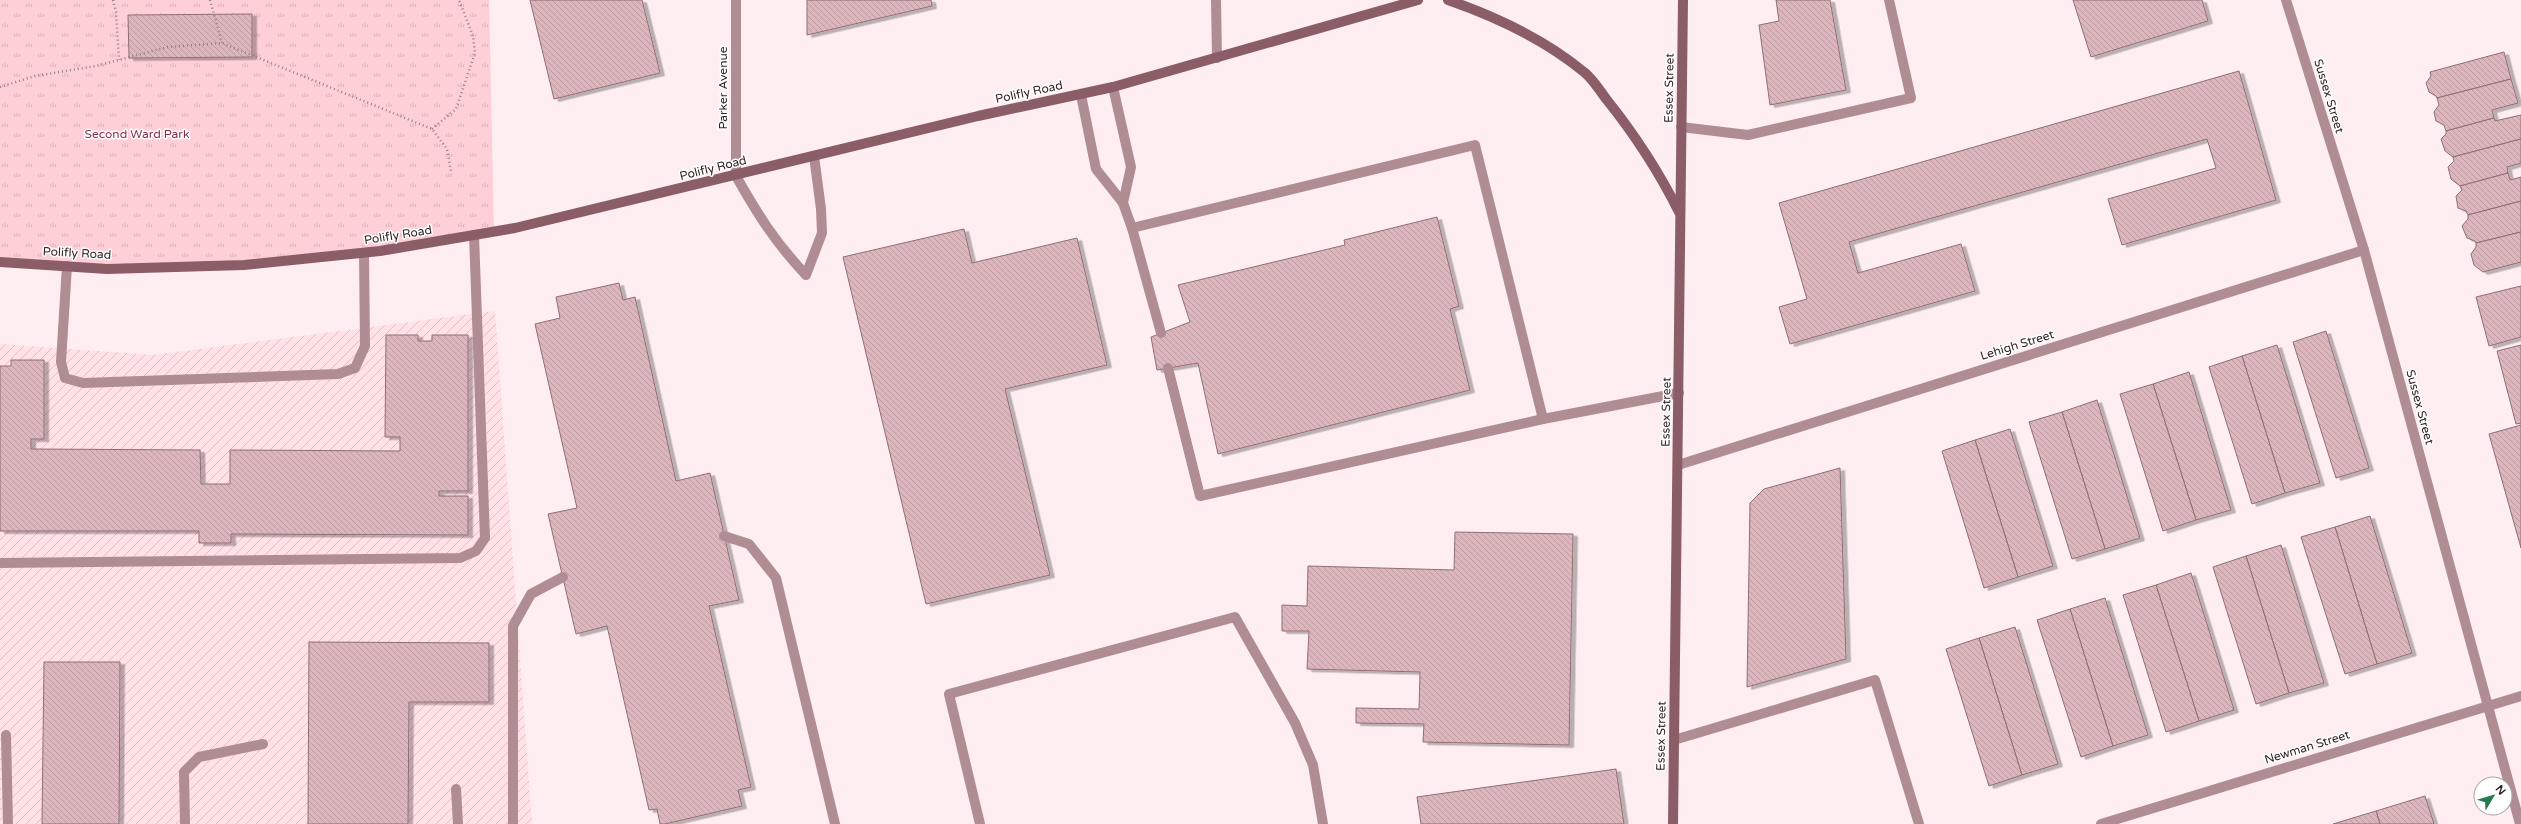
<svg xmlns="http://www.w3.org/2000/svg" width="2521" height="824" font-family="'Varela Round',sans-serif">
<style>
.industrial{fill:url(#industrial-furrows)}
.grass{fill:url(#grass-tufts)}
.building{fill:url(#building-back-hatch);stroke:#906e74;filter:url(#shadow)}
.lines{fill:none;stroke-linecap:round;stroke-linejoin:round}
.path{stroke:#918285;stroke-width:2.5;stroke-dasharray:1 3;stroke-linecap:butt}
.lane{stroke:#af8d93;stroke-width:10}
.street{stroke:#af8d93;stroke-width:10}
.secondary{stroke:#8b5d66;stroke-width:10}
.labels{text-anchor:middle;stroke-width:3;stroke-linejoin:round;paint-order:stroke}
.street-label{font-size:12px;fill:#322326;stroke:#fff}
.park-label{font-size:12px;fill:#852e46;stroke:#fff}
</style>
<defs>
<pattern id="industrial-furrows" width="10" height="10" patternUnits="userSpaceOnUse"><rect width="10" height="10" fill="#ffe1e6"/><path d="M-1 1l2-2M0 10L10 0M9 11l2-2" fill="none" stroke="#dbc1c5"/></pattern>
<pattern id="grass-tufts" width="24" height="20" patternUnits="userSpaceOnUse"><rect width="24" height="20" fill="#fecfd7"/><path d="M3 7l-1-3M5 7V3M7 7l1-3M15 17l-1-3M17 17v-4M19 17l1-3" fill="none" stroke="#dab1b8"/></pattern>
<pattern id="building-back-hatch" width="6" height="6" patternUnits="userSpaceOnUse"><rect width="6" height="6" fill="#dcb6bc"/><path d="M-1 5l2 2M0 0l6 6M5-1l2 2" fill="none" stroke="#bd9ca1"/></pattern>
<filter id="shadow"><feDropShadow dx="4.5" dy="2.5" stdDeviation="0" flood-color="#0004"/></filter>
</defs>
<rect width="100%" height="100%" fill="#feeef1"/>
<path class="industrial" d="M495,311L532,824H0V344L153,355Z"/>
<path class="grass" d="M0,0H489L494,232L380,251L107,269L0,262Z"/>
<g class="building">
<path d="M530,0H642L660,73L554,99Z"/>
<path d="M807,0H931L932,6L807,35Z"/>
<path d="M1776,0H1830L1846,90L1770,105L1759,25L1779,21Z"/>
<path d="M2073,0H2202L2208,21L2091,57Z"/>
<path d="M252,14V57L129,58L128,15Z"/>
<path d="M2504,52L2511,79L2437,98L2436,96L2429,92L2426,83L2431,76L2430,72Z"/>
<path d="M2239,71L2276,200L2122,245L2108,199L2216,168L2207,139L1849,242L1858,273L1961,244L1975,291L1790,344L1779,307L1807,299L1779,203Z"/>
<path d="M2511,79L2518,103L2492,110L2494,118L2446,131L2444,125L2436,121L2434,112L2439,105L2437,98Z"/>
<path d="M2521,115V139L2453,157L2445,151L2441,139L2446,134V131L2494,118L2495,121Z"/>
<path d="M2521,139V163L2507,167L2508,173L2460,186L2451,179L2448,167L2454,161L2453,157Z"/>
<path d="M2508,173L2510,180L2521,177V201L2468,215L2466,211L2458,208L2456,196L2462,190L2460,186Z"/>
<path d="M2521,201V232L2476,243L2475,241L2467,238L2462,226L2468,219V215Z"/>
<path d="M1437,217L1459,306L1450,309L1470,390L1218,454L1198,363L1157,370L1151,337L1190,322L1178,285L1345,245L1344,240Z"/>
<path d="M964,229L972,263L1077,238L1107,365L1005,389L1050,575L926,604L843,257Z"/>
<path d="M2521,232V262L2483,272L2474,265L2471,254L2476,247V243Z"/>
<path d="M619,283L623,300L635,297L676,481L710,473L739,600L709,606L751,787L738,790L742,806L665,824H660L657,809L649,810L607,626L576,634L548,514L577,508L535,324L560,318L556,297Z"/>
<path d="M2521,286V337L2489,346L2476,297Z"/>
<path d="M2326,331L2369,468L2336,478L2293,342Z"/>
<path d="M386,335H418V341H432V335H468V491H439V496H468V535L231,534V543H199V531H0V366H11V360H44V439H31V449L200,450L201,484H230V450L400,451V437H385Z"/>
<path d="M2277,345L2320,483L2285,493L2242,356Z"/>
<path d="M2521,345V423L2516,424L2497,351Z"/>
<path d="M2242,356L2285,493L2252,504L2209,367Z"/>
<path d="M2189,372L2231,510L2196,520L2153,384Z"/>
<path d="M2153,384L2196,520L2163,531L2120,394Z"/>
<path d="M2097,400L2140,538L2105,549L2062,412Z"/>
<path d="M2062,412L2105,549L2072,559L2029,422Z"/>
<path d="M2521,425V548L2489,434Z"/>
<path d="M2010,429L2053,566L2018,577L1975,440Z"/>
<path d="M1975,440L2018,577L1984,588L1942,451Z"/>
<path d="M1840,468L1846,659L1747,687L1750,503L1764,489Z"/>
<path d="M2370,516L2412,653L2377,664L2335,527Z"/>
<path d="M2335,527L2377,664L2345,674L2301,537Z"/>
<path d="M1455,532L1573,534L1569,745L1423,742L1424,724L1356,723V708L1419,709L1420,672L1307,669L1309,631H1282V605L1307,606L1308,566L1454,570Z"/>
<path d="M2281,545L2324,683L2289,693L2246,556Z"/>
<path d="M2246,556L2289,693L2256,704L2213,567Z"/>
<path d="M2191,573L2234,710L2199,721L2156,585Z"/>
<path d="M2156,585L2199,721L2166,732L2123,595Z"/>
<path d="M2105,598L2148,735L2113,746L2070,609Z"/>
<path d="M2070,609L2113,746L2081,757L2037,620Z"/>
<path d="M2015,627L2058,764L2022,775L1979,638Z"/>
<path d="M1979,638L2022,775L1989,786L1946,649Z"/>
<path d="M309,642L489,643V702H409L408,824H308Z"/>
<path d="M44,662H120L119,824H42Z"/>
<path d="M1616,769L1624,824H1421L1417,797Z"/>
<path d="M2425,796L2434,824H2380L2376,811Z"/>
<path d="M2376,811L2380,824H2333Z"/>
</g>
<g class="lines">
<g class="path">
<path d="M113,0L116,12L119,60"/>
<path d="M210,0L222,43"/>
<path d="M0,87L35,76L96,66L168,47L222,43L432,129L447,149L451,171"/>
<path d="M432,129L456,109L475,53L473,36L459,0"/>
</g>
<g class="lane">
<path d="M1113,87L1131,167L1123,203"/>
<path d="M1081,95L1096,169L1123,203L1132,228L1161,333"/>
<path d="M1681,127L1748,135L1911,98L1889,0"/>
<path d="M736,176C758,215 775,242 806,275L822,233L821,209L814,156"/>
<path d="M1132,228L1475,145L1543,419"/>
<path d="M67,266L61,362L65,378L83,383L338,374L355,368L365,346L364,253"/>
<path d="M1168,368L1200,496L1543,419L1679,393"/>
<path d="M724,536L749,544L776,578L835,824"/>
<path d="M0,563L460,558L476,551L485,538L474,235"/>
<path d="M6,735L8,824"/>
<path d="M1674,740L1875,680L1919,824"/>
<path d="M456,789L458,824"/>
<path d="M185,824L184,772L199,757L263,744"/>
<path d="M513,824V626L531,594L563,577"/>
<path d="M980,824L949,694L1235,617L1295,723L1313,765L1323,824"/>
</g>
<g class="street">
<path d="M1216,0L1217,58"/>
<path d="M2286,0L2364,250L2520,824"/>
<path d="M736,176V0"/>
<path d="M1678,465L2364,250"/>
<path d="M2101,824L2521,696"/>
</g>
<g class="secondary">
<path d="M1448,0C1497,17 1544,39 1584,72C1593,79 1600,91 1607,100C1635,135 1659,172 1679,212"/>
<path d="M0,262L107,269L244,265L380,251L515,228L978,116L1113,87L1418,0"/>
<path d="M1673,824L1683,0"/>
</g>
</g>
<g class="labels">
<g class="street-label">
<text transform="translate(723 88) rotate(-90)" y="4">Parker Avenue</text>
<text transform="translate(1669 88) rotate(-89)" y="4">Essex Street</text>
<text transform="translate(1029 92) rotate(-12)" y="4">Polifly Road</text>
<text transform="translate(2329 96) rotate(73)" y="4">Sussex Street</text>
<text transform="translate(713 168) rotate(-14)" y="4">Polifly Road</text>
<text transform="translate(398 235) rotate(-9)" y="4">Polifly Road</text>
<text transform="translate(77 253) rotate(3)" y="4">Polifly Road</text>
<text transform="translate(2017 345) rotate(-17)" y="4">Lehigh Street</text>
<text transform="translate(2420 407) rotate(75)" y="4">Sussex Street</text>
<text transform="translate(1666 412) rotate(-89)" y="4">Essex Street</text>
<text transform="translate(1661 736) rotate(-89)" y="4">Essex Street</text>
<text transform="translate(2307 747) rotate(-17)" y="4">Newman Street</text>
</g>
<g class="park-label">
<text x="137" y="138">Second Ward Park</text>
</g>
</g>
<g transform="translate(2493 796) rotate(52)"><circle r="19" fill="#ffffff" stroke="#ada7a8"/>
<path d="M0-3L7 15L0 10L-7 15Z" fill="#237b4f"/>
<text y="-6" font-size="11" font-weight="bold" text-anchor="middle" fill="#322326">N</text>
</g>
</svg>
